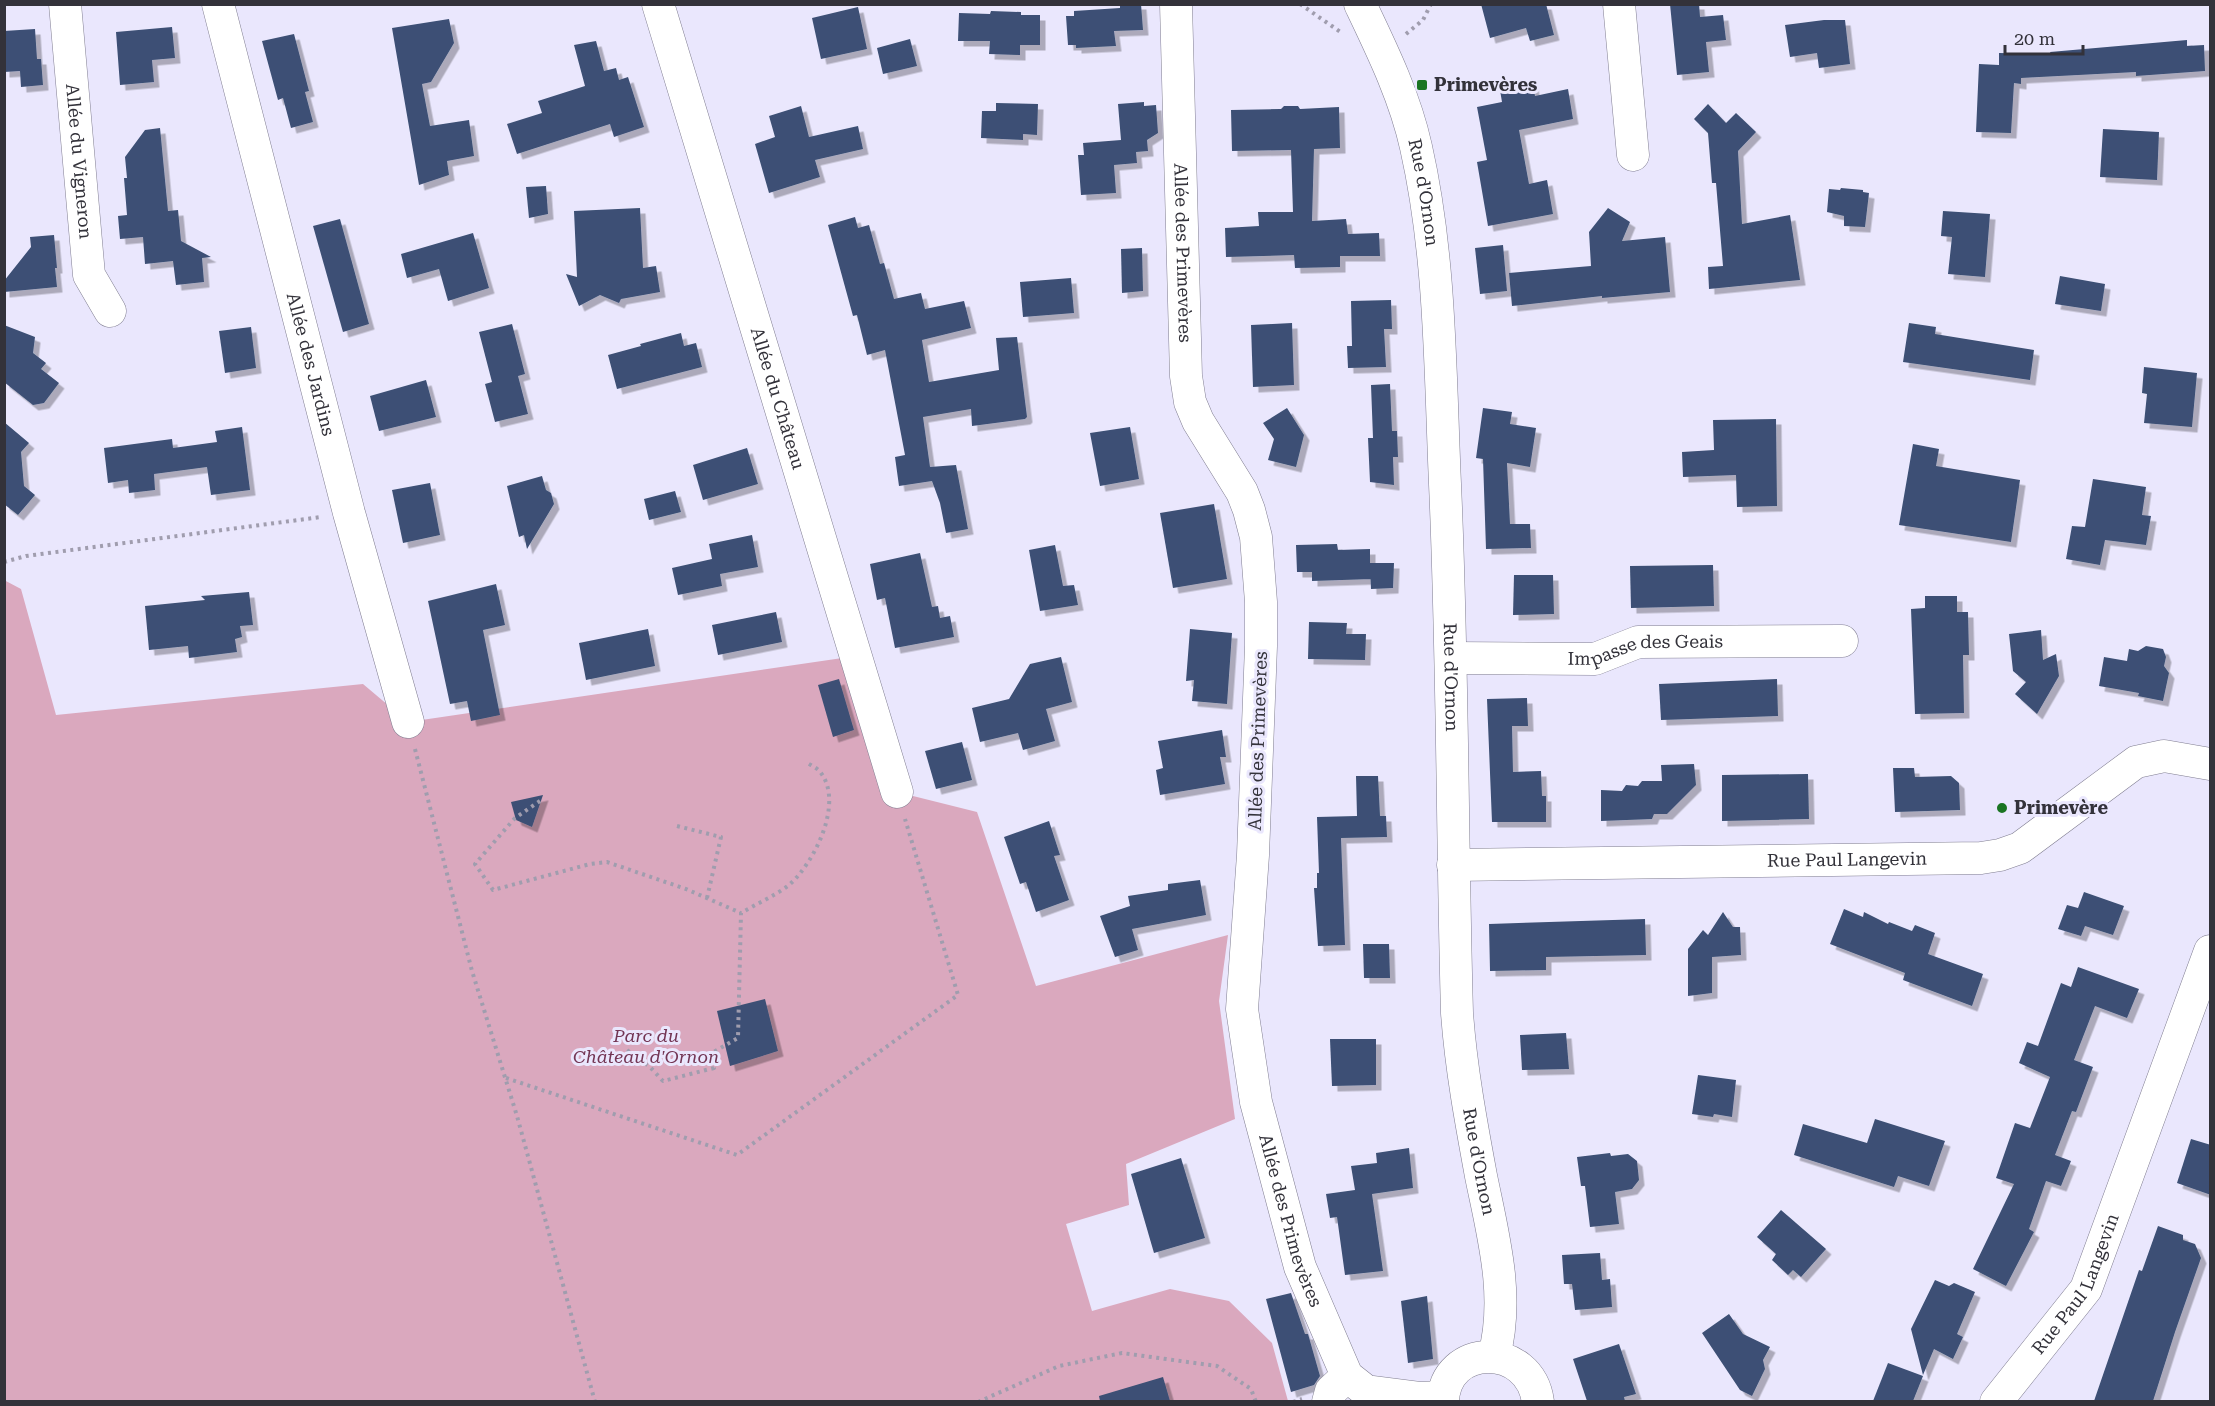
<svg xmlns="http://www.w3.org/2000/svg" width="2215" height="1406" font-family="'Roboto Serif',serif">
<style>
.green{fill:#daa8be}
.building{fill:#3c5074;filter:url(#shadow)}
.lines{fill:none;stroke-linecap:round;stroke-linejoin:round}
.minor-casing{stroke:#807e91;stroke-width:33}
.path{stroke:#a09dae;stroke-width:4;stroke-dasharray:3 4.5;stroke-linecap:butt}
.minor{stroke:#fff;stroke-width:32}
.poi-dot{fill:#1a7422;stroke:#eae7fd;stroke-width:2}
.labels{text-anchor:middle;stroke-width:6;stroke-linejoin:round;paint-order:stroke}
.poi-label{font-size:18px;font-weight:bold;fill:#33323a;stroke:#eae7fd;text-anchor:start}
.street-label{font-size:18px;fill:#33323a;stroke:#eae7fd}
.park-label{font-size:18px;font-style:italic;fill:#733554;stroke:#eae7fd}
</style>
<defs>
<filter id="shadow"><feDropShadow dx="5.5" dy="5.5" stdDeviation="0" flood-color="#0004"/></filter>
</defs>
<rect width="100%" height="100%" fill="#eae7fd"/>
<path class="green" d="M4,580L21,589L56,715L363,684L408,722L856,656L897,792L977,812L1036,986L1228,935L1219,1001L1235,1119L1126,1164L1129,1205L1066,1224L1092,1311L1170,1289L1229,1301L1272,1343L1288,1401H5Z"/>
<g class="building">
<path d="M1120,4H1141L1143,30L1114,31L1116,46L1076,48V45H1068L1066,16H1074V11L1120,8Z"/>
<path d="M1481,4H1546L1554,35L1530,41L1526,28L1490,38Z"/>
<path d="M1670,4H1699L1700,17L1723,15L1726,40L1706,42L1709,72L1677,75Z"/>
<path d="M858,7L867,49L821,59L812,18Z"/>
<path d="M991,11L1021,12V15H1040V45H1020V55L989,54L990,41H958L959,13L990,14Z"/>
<path d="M449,19L454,43L431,82L422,84L430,126L469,120L474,156L447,161L449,175L419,185L392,28Z"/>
<path d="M1845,20L1850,64L1819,68L1817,53L1790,57L1785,25L1824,20Z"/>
<path d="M172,27L175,58L152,60L154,82L120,85L116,32Z"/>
<path d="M35,29L37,59H41L43,85L21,87L20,71L4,72V31Z"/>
<path d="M294,34L309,91L305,92L313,122L291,128L283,98L278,100L262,41Z"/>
<path d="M910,39L917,66L883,74L877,48Z"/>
<path d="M2187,40V46L2204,45L2205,71L2136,76V72L2021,78V84L2014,83L2011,133L1976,132L1979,64L1999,65V53L2051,54L2050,52Z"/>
<path d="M596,41L604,71L616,68L619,80L628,77L644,127L614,137L610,124L517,154L507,124L542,113L538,101L585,86L574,45Z"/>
<path d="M1533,84L1535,96L1568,89L1573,119L1519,130L1529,184L1547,180L1553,214L1488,226L1477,162L1487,160L1477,107L1502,102L1500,90Z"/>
<path d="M1144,102V106L1156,105L1158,133L1147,140L1148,151L1136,152L1137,163L1114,165L1116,193L1081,195L1078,155H1084L1083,143L1121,140L1118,104Z"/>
<path d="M996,103L1038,104L1037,135L1023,134V140L981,138L982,111H996Z"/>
<path d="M1708,104L1726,123L1736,113L1756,132L1738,151L1742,224L1790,215L1800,280L1709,289L1708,267L1723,266L1716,183H1712L1708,133L1694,119Z"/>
<path d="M801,106L809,137L858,126L863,149L815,160L820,177L769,193L755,144L775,137L769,116Z"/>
<path d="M1284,106H1298L1300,109L1339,107L1340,148L1314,149L1312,221L1346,219L1348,234L1379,233L1380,256H1340V267L1295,268L1294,255L1226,257L1225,228L1259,226L1258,212H1293L1291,150L1232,151L1231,110L1281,109Z"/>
<path d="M160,128L168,211L178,210L181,241L211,257L202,258L204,282L176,285L173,261L145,264L143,237L120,239L118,216L127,215L124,178H127L125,157L145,130Z"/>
<path d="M2103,129L2159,132L2157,180L2100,177Z"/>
<path d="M546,186L548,214L529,218L526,187Z"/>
<path d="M1841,188L1863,190V192L1869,193L1865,227L1844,226V216L1827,212L1829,189L1840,190Z"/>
<path d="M640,208L643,268L656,266L660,292L621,299L619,303L600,295L579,306L566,274L577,277L574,211Z"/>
<path d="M1608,208L1630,222L1622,241L1665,237L1670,292L1602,298V296L1512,306L1509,273L1591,266L1589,232Z"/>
<path d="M1943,211L1990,214L1985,277L1948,274L1952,237L1941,236Z"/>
<path d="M855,217L858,228L869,225L880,264L884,263L894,299L921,293L925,309L964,301L971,328L922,340L929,382L999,370L996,338L1017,337L1027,417L1025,419L972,426L971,409L923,417L930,467L956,465L968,529L946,533L940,503L932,481L899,486L895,457L905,455L885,350L867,355L857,315L853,316L828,225Z"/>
<path d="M340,219L369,324L343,332L313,226Z"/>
<path d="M473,233L489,288L448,301L439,269L407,278L401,254Z"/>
<path d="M54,235L57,268H55L57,287L4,292V281L31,247L30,237Z"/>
<path d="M1503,245L1507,291L1480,294L1475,248Z"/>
<path d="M1142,248L1143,291L1122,293L1121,249Z"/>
<path d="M2060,276L2105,284L2101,311L2055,304Z"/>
<path d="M1071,278L1074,313L1023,317L1020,282Z"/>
<path d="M1391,300L1392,329H1384L1386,367L1348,368L1347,346H1352L1351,301Z"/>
<path d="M1292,323L1294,385L1253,387L1251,325Z"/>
<path d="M1909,323L1936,327L1935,334L2034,350L2030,380L1903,362Z"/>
<path d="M512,324L525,374L518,376L528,414L495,422L485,384L492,382L479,332Z"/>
<path d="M4,325L35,337L33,353L46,363L41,369L59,383L44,403L33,405L4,382Z"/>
<path d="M251,327L256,368L225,373L219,331Z"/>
<path d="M681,333L684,346L696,343L702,367L617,389L608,355L641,346L640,344Z"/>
<path d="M2144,367L2197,373L2192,427L2144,423L2147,394L2142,393Z"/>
<path d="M426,380L436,417L379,431L370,396Z"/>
<path d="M1390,384L1392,431H1397L1398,457H1393L1394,485L1370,482L1368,438H1373L1371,385Z"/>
<path d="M1287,408L1304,435L1296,467L1268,460L1274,439L1263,423Z"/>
<path d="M1483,408L1512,412L1510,424L1536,428L1530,467L1507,463L1510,524H1530L1531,548L1486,549L1483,459L1476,458Z"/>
<path d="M1776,419L1777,506L1737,507L1736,475L1683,477L1682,452L1714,450L1713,420Z"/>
<path d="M4,422L29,443L21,452L24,486L35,495L18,515L4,504Z"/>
<path d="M242,427L250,490L211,495L207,467L154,474L155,490L129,493L128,480L108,483L104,448L172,439L173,448L217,442L215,431Z"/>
<path d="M1130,427L1139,479L1100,486L1090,433Z"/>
<path d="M1913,444L1939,449L1936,466L2020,480L2011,542L1899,525Z"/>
<path d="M747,448L758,484L703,500L693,465Z"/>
<path d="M542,476L546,490L551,493L554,504L527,549L524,535L519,537L507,486Z"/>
<path d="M2093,479L2146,487L2142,515L2151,516L2146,545L2105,540L2100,565L2066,559L2072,526L2085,527Z"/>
<path d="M430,483L440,535L403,543L392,490Z"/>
<path d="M675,491L681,512L649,520L644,499Z"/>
<path d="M1214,504L1227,579L1173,588L1160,513Z"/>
<path d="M752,535L758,567L720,574L722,586L678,595L672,568L712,559L709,544Z"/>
<path d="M1337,544L1338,550L1370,549V563H1394L1393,588L1371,589L1370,564L1371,579L1312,581V572H1297L1296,545Z"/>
<path d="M1055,545L1063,586L1074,585L1078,605L1040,611L1029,550Z"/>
<path d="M920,553L932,607L938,606L940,618L950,616L954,637L895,648L885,598L877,600L870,564Z"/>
<path d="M1713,565L1714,606L1631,608L1630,566Z"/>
<path d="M1514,575H1553L1554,614L1513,615Z"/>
<path d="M496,584L505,625L483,630L500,715L471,721L467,701L450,704L428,601Z"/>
<path d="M249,592L253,625L240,626L242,637L235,639L237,652L189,658L188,646L149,650L145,606L205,600L201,596Z"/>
<path d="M1925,596H1957V612H1968L1969,655H1963L1964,713L1915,714L1911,609L1925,608Z"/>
<path d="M776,612L782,642L718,655L712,625Z"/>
<path d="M1309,622L1347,623L1346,634H1366L1365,660L1308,659Z"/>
<path d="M648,629L655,666L586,680L579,643Z"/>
<path d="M1190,629L1232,633L1227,704L1192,701L1194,680L1186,681Z"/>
<path d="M2041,630L2043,660L2056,654L2059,676L2037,714L2015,694L2026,682L2013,671L2009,634Z"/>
<path d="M2146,646L2163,649L2166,657L2164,666L2169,673L2163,701L2138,696L2139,693L2099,686L2104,657L2127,661L2129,649L2138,651Z"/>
<path d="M1061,657L1072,702L1046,709L1055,741L1023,750L1018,733L980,742L972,708L1009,699L1030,664Z"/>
<path d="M839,679L854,730L833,737L818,685Z"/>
<path d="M1777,679L1778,716L1661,720L1659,684Z"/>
<path d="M1527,698L1528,726H1512L1513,772L1541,771L1542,796H1546V822H1492L1487,699Z"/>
<path d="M1222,730L1226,757H1220L1225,784L1160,795L1156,770L1163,768L1158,741Z"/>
<path d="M962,742L972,780L936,789L925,751Z"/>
<path d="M1694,764L1696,785L1667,814H1654L1652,819L1601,821V790L1622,791L1626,785L1638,786L1642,781H1662L1661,765Z"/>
<path d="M1893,768H1914L1915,777L1951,776L1959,783L1960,810L1895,812Z"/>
<path d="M1808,774L1809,819L1722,821V775Z"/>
<path d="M1356,776H1378L1380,816H1386L1387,837L1341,838L1345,945L1318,946L1314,888H1317V873H1319L1317,817L1357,816Z"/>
<path d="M543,795L532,827L516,820L511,802Z"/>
<path d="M1049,821L1060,855L1054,856L1069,900L1036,912L1026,882L1020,884L1004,837Z"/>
<path d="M1200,880L1206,915L1132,929L1138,950L1115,957L1100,916L1130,906L1128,896L1168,890V884Z"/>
<path d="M2084,892L2124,906L2113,935L2085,926L2081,936L2058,929L2067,905L2078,908Z"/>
<path d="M1844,909L1863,917L1864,912L1888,924L1889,922L1912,931L1915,925L1935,933L1928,954L1983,974L1972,1006L1903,980L1905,973L1830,944Z"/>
<path d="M1723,912L1733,927H1740L1741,955L1712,957V993L1688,996V949L1703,930L1708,935Z"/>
<path d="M1645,919L1646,955L1546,957V970L1490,971L1489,924Z"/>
<path d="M1363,944H1389L1390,978H1364Z"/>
<path d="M2078,967L2139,989L2127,1018L2095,1006L2074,1060L2093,1067L2076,1112L2072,1111L2055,1155L2071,1161L2061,1186L2046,1181L2029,1229L2034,1232L2006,1286L1973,1269L2014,1184L1996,1178L2015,1123L2030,1128L2050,1077L2019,1063L2027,1042L2038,1046L2061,983L2071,987Z"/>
<path d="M765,999L778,1051L730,1066L717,1011Z"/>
<path d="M1566,1033L1569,1069L1522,1070L1520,1035Z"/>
<path d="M1330,1039H1376V1085L1332,1086Z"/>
<path d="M1698,1075L1736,1080L1732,1117L1714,1114L1713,1117L1692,1114Z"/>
<path d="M1875,1119L1945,1141L1929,1186L1898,1176L1894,1187L1794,1155L1803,1124L1867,1143Z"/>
<path d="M2191,1139L2211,1145V1195L2177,1183Z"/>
<path d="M1409,1148L1413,1188L1372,1194L1383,1271L1345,1275L1337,1217L1330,1218L1326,1194L1355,1190L1351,1166L1377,1163L1376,1153Z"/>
<path d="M1610,1153L1611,1156L1628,1154L1637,1161L1639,1180L1632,1189L1615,1192L1619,1224L1590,1227L1585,1186H1581L1577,1157Z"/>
<path d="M1181,1158L1205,1238L1154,1253L1131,1174Z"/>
<path d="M1781,1210L1826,1249L1801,1277L1793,1270L1788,1275L1772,1260L1776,1254L1757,1237Z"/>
<path d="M2158,1226L2183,1235V1240L2195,1244L2201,1258L2175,1332L2153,1401H2094L2139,1270L2142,1271Z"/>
<path d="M1600,1253L1602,1280L1610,1279L1612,1307L1575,1310L1572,1284H1564L1562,1255Z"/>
<path d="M1935,1280L1949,1286L1954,1283L1975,1292L1957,1334L1963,1337L1953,1359L1934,1349L1923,1375L1911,1329Z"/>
<path d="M1291,1293L1305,1334H1308L1320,1376L1314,1385L1291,1392L1266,1299Z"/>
<path d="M1427,1296L1433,1359L1408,1363L1401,1301Z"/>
<path d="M1729,1314L1743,1334L1770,1347L1763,1360L1765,1369L1752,1396L1740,1390L1702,1333Z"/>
<path d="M1619,1344L1636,1394L1624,1397L1625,1401H1587L1573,1359Z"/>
<path d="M1888,1363L1923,1376L1913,1401H1873Z"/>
<path d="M1163,1377L1170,1401H1100L1099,1396Z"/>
</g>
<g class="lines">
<g class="minor-casing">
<g id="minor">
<path id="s1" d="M65,4L89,275L110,311"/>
<path id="s2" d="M218,4L349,513L408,722"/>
<path id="s3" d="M658,4L897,792"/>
<path id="s4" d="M1176,4L1186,376L1190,402L1198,421L1242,492L1249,510L1256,537L1261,602V646L1253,855L1242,1009L1256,1102L1300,1267L1347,1376L1366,1391L1421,1398L1443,1397"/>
<path id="s5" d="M1360,4C1382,50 1405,97 1416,147C1441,258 1440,372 1445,484C1453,661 1452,837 1457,1013C1461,1068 1471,1122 1481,1176C1493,1235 1510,1296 1494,1356"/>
<path d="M1619,4L1633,155"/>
<path id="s6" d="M1451,658L1595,659L1638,642L1842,641"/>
<path id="s7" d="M1453,865L1981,858L2000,855L2020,848L2136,762L2164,756L2210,764"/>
<path d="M1328,1402L1331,1391L1347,1376"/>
<path d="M1443,1402C1444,1343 1530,1341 1538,1402"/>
<path id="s8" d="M1996,1402L2086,1289L2210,951"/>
</g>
</g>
<g class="path">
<path d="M1300,4L1342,33"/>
<path d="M1406,34L1423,20L1431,4"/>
<path d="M4,562L26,556L321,517"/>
<path d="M415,749L472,971L517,1116L595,1402"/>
<path d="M540,801L515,818L475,864L493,890L590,864L607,862L686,889L741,913"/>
<path d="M677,826L721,837L707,898"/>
<path d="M627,1050L650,1067L663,1081L714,1068L710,1054L738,1038L741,913C756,904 775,896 789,885C814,863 844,804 821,773C818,768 810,765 806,762"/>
<path d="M506,1078L737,1155L958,995L905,819"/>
<path d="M978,1402L1059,1366L1122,1353L1217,1366L1251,1389L1256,1402"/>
<path d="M1293,1402L1302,1399"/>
</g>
<use href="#minor" class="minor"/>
</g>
<g class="poi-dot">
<rect x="1416" y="79" width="12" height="12" rx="3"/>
<circle cx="2002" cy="808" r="6"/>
</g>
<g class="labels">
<g class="poi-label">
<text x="1434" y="91">Primevères</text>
<text x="2014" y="814">Primevère</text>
</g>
<g class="street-label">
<text dy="6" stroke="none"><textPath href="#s1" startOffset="158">Allée du Vigneron</textPath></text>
<text dy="6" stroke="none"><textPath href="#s5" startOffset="200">Rue d'Ornon</textPath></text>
<text dy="6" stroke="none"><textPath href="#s4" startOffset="249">Allée des Primevères</textPath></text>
<text dy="6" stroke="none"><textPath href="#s2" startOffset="372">Allée des Jardins</textPath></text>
<text dy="6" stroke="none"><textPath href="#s3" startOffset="412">Allée du Château</textPath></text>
<text dy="6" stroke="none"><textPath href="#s6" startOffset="196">Impasse des Geais</textPath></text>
<text dy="6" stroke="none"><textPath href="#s5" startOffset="686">Rue d'Ornon</textPath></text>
<text transform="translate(1258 741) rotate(-88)" y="6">Allée des Primevères</text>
<text dy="6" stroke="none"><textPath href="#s7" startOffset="394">Rue Paul Langevin</textPath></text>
<text dy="6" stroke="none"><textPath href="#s5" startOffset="1172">Rue d'Ornon</textPath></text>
<text dy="6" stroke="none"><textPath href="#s4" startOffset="1240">Allée des Primevères</textPath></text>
<text dy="6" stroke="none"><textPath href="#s8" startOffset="144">Rue Paul Langevin</textPath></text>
</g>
<g class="park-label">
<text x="646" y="1042">Parc du<tspan x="646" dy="21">Château d'Ornon</tspan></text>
</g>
</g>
<rect width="2215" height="1406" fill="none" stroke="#33323a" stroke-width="12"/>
<path d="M2005 45v9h78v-9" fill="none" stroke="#33323a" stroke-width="3"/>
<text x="2014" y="45" font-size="18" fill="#33323a" stroke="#eae7fd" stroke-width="4.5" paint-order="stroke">20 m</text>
</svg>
